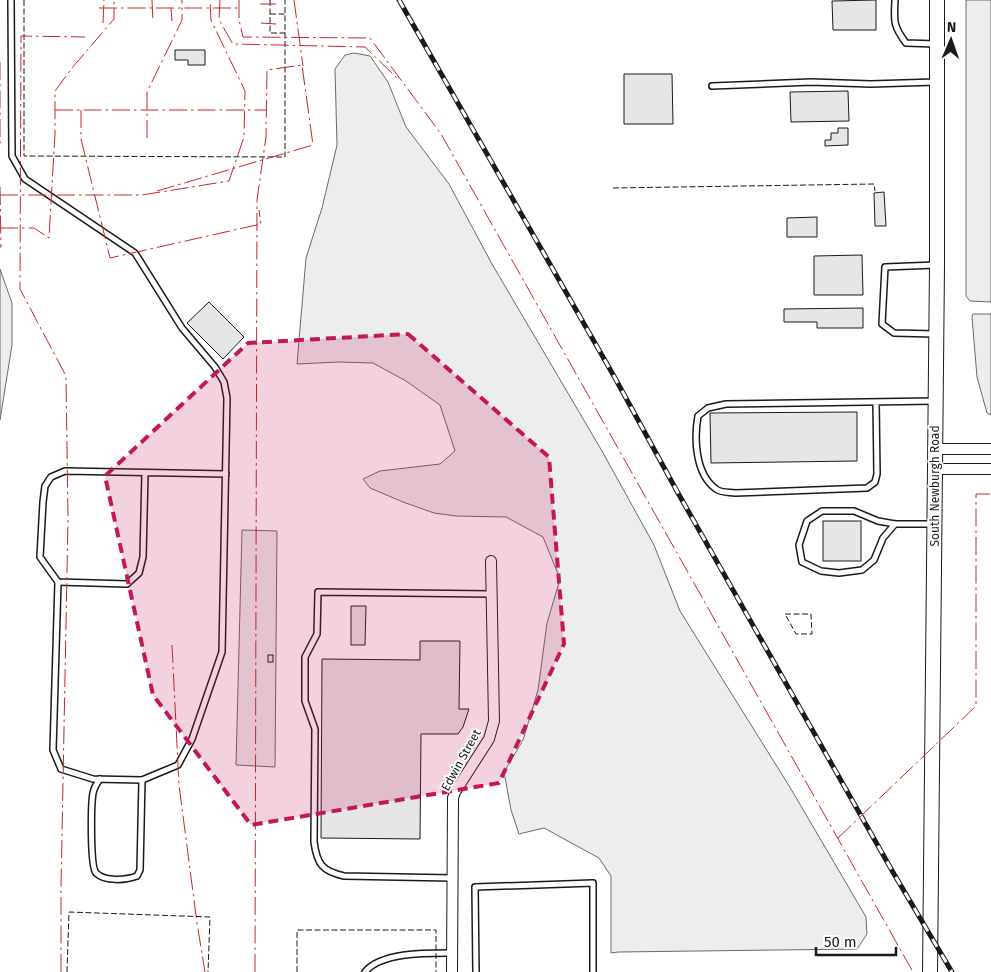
<svg xmlns="http://www.w3.org/2000/svg" width="991" height="972" font-family="'Fira Sans',sans-serif">
<style>
.green{fill:#ededed;stroke:#6a6a6a}
.building{fill:#e6e6e6;stroke:#1a1a1a}
.lines{fill:none;stroke-linecap:round;stroke-linejoin:round}
.lane-casing{stroke:#1a1a1a;stroke-width:8}
.street-casing{stroke:#1a1a1a;stroke-width:12}
.secondary-casing{stroke:#1a1a1a;stroke-width:16}
.lane{stroke:#fff;stroke-width:5}
.street{stroke:#fff;stroke-width:10}
.secondary{stroke:#fff;stroke-width:14}
.rail-casing{stroke:#1a1a1a;stroke-width:5}
.rail{stroke:#fff;stroke-width:3;stroke-dasharray:9;stroke-linecap:butt}
.fence{stroke:#1a1a1a;stroke-width:1;stroke-dasharray:6 2.5;stroke-linecap:butt}
.power{stroke:#c62828;stroke-width:1;stroke-dasharray:18 4 2.5 4;stroke-linecap:butt}
.marked{fill:#c2185b;fill-opacity:0.2;stroke:#c2185b;stroke-width:4;stroke-dasharray:10 6;stroke-linejoin:round}
.labels{text-anchor:middle;stroke-width:4;stroke-linejoin:round;paint-order:stroke}
.street-label{font-size:12px;fill:#1a1a1a;stroke:#fff}
</style>
<rect width="100%" height="100%" fill="#fff"/>
<g class="green">
<path d="M966,0H991V302L970,301L966,296Z"/>
<path d="M354,53L370,56L388,82L406,127L449,184L492,264L602,451L654,545L680,611L791,789L866,917L867,934L857,949L618,952L611,953V876L599,858L544,828L519,834L511,810L504,772L523,740L538,690L547,623L560,579L543,537L506,517L456,516L434,513L403,502L370,488L363,479L380,471L440,464L455,451L440,405L406,381L373,363L338,362L297,364L306,258L322,208L337,145L335,69L345,55Z"/>
<path d="M0,269L12,303V345L0,420Z"/>
<path d="M973,314H991V415L987,413L977,377L972,317Z"/>
<path d="M242,530L277,531L275,767L236,765Z"/>
</g>
<g class="building">
<path d="M876,0V30H833L832,1Z"/>
<path d="M175,50H205V65H188V60H175Z"/>
<path d="M624,74H672L673,124H624Z"/>
<path d="M848,91L849,121L791,122L790,92Z"/>
<path d="M838,128H848V145L825,146V140H831V133H838Z"/>
<path d="M884,192L886,226H875L874,193Z"/>
<path d="M817,217V237H787V218Z"/>
<path d="M862,255L863,295H814V256Z"/>
<path d="M209,302L244,337L223,359L187,323Z"/>
<path d="M863,308V328H817V322H784V309Z"/>
<path d="M857,412V461L711,463L710,413Z"/>
<rect x="823" y="521" width="38" height="40"/>
<path d="M351,606H366L365,645H351Z"/>
<path d="M420,641H460L459,709H469L463,727L458,734H421L420,839L321,838L322,659L420,660Z"/>
<rect x="268" y="655" width="5" height="7"/>
</g>
<g class="lines">
<g class="lane-casing">
<g id="lane">
<path d="M11,0L12,156L25,179L135,253L182,328L215,367L224,382L227,398L222,652L192,739L178,765L142,780L93,779L61,769L53,750L58,582"/>
<path d="M895,0C894,21 893,26 906,43L936,44"/>
<path d="M712,86L811,82L871,84L936,82"/>
<path d="M935,334L894,333L882,324L885,267L936,265"/>
<path d="M876,402L877,474L875,482L867,488L735,493C730,492 721,493 716,489C695,474 694,438 698,416L708,408L726,404L935,401"/>
<path d="M145,473L143,557L139,573L127,584L58,582L40,557L43,502L45,486L51,477L65,471L226,474"/>
<path d="M895,524L883,538L874,560L862,570L839,573L821,571L802,562L799,545L807,521L822,511H854L878,521L895,524H934"/>
<path d="M100,779C97,783 94,788 93,793C91,805 90,866 96,873C105,882 126,880 137,876L140,870L142,780"/>
<path d="M452,878L344,876C322,871 317,864 314,842L315,729L305,701V657L317,634L318,592L491,594"/>
<path d="M365,972C381,952 428,953 452,953"/>
<path d="M476,972L475,887L593,883V972"/>
</g>
</g>
<g class="street-casing">
<g id="street">
<path d="M935,449H991"/>
<path d="M935,469H991"/>
<path d="M452,972L453,798L455,792L489,739L494,721L491,561"/>
</g>
</g>
<g class="secondary-casing">
<path id="secondary" d="M930,972L937,265V0"/>
</g>
<use href="#lane" class="lane"/>
<use href="#street" class="street"/>
<use href="#secondary" class="secondary"/>
<g class="rail-casing">
<path id="rail" d="M399,0L615,378L678,493L894,874L952,972"/>
</g>
<use href="#rail" class="rail"/>
<g class="fence">
<path d="M24,0V156L285,157V0"/>
<path d="M270,0V33H285"/>
<path d="M270,14H285"/>
<path d="M613,188L874,184L875,191"/>
<path d="M785,614H811L812,634H796Z"/>
<path d="M67,972L69,912L210,917L208,972"/>
<path d="M297,972V930H436V972"/>
</g>
<g class="power">
<path d="M152,0L153,22"/>
<path d="M220,0L219,20L233,44L365,47L397,78"/>
<path d="M239,0V20L243,37L370,38L441,134L913,972"/>
<path d="M294,0L303,66"/>
<path d="M260,4H276"/>
<path d="M99,8H238"/>
<path d="M171,8L172,21"/>
<path d="M103,23L104,0"/>
<path d="M261,23L276,24"/>
<path d="M0,62V145"/>
<path d="M55,110H266"/>
<path d="M81,110V139L110,258L261,224L259,210"/>
<path d="M147,138V92L182,20V0"/>
<path d="M0,187L1,247H0"/>
<path d="M157,191L313,145"/>
<path d="M0,195H142L229,181L244,137L245,91L211,20L210,0"/>
<path d="M0,228H34L49,238L55,134V91L72,68L114,19V0"/>
<path d="M172,645L179,785L197,923L205,972"/>
<path d="M838,838L976,706V494H991"/>
<path d="M61,972V887L68,519L66,376L20,289L21,36L85,37"/>
<path d="M255,972L257,200L266,137L267,70L302,65L313,145"/>
</g>
</g>
<path class="marked" d="M408,334L549,457L564,644L499,783L251,825L153,695L105,476L248,343Z"/>
<g class="labels">
<g class="street-label">
<text transform="translate(935 486) rotate(-90)" y="4">South Newburgh Road</text>
<text transform="translate(461 760) rotate(-61)" y="4">Edwin Street</text>
</g>
</g>
<g transform="translate(951 40) rotate(2)" stroke="#ffffff" stroke-width="4" paint-order="stroke">
<path d="M0-4L9 19L0 12L-9 19Z" fill="#1a1a1a"/>
<text y="-8" font-size="14" font-weight="bold" text-anchor="middle" fill="#1a1a1a">N</text>
</g>
<path d="M816 947v8h80v-8" fill="none" stroke="#1a1a1a" stroke-width="2.5"/>
<text x="824" y="947" font-size="15" fill="#1a1a1a" stroke="#ffffff" stroke-width="4" paint-order="stroke">50 m</text>
</svg>
